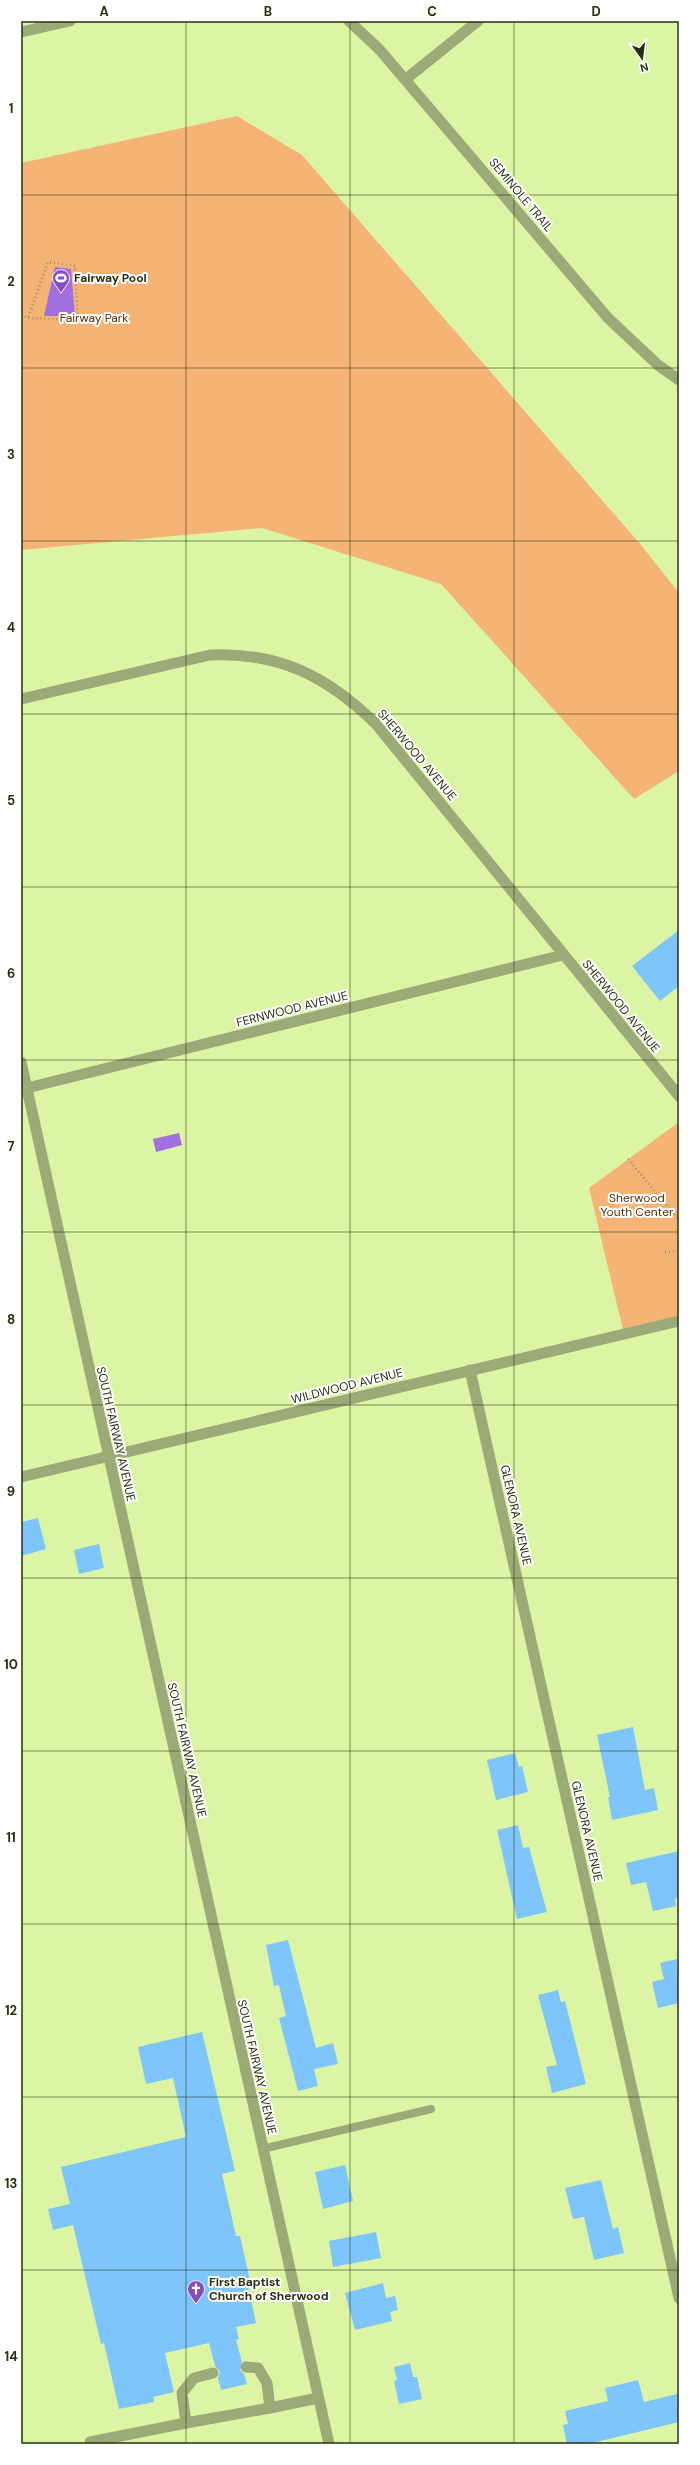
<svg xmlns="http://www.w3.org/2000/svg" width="700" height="2465" font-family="'DM Sans',sans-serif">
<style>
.green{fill:#f6b376}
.water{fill:#a170de}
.building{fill:#7dc5fb}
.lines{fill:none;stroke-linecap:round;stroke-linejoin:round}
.path{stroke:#889960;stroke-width:2.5;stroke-dasharray:1 3;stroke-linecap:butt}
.service{stroke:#9bab78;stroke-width:8}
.minor{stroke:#9bab78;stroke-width:11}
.tertiary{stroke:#9bab78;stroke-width:11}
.grid{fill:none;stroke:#283010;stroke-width:1;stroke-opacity:0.55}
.labels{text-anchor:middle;stroke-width:4;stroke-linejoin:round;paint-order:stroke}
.street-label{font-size:12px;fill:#283010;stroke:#fff}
.poi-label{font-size:12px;font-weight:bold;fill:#283010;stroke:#fff;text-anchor:start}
.park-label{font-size:12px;fill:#573004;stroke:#fff}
.neatline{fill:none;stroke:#283010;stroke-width:1.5}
.grid-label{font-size:13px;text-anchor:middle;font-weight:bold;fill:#283010}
</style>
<rect width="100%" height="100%" fill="#dcf5a5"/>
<g class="green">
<path d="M237,116L302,155L641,545L679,593V771L634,799L441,584L262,528L21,550V163Z"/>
<path d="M679,1122V1321L624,1334L589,1188Z"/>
</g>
<g class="water">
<path d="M55,267L71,269L75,316H44Z"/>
<path d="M179,1133L182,1145L156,1152L153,1139Z"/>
</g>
<g class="building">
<path d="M679,930V986L660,1001L632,966Z"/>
<path d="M38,1518L46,1549L21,1556V1522Z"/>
<path d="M99,1544L104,1568L79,1574L74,1550Z"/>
<path d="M633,1727L645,1790L654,1788L658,1810L612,1820L608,1797H610L597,1735Z"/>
<path d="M515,1753L519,1767L522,1766L528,1792L496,1800L487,1760Z"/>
<path d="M518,1825L523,1848L529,1847L547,1912L517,1919L497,1830Z"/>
<path d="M679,1851V1898L675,1899L676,1906L653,1911L646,1882L631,1885L626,1863Z"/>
<path d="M288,1940L316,2048L333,2043L338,2064L314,2069L318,2086L298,2091L279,2018L286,2016L279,1985L274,1986L266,1945Z"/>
<path d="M677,1959L679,2003L658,2008L652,1982L664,1979L660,1963Z"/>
<path d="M558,1990L561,2002L565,2001L586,2084L552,2093L546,2067L557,2065L538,1995Z"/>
<path d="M202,2032L235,2171L222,2174L236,2236H240L251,2285L248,2286L256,2323L236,2327L239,2339L236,2340L242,2362L240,2370L244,2374L247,2384L221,2390L218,2378L220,2372L215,2366L209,2343L165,2353L174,2392L153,2397L154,2402L119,2409L104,2343L101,2344L73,2225L53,2230L48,2209L70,2204L61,2167L186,2137L173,2078L146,2084L138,2047Z"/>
<path d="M345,2165L353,2201L323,2209L315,2172Z"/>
<path d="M601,2180L613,2229L618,2227L624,2253L594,2260L584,2217L573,2219L565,2188Z"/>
<path d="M376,2232L381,2258L333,2267L329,2241Z"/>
<path d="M383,2283L386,2298L395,2296L398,2310L390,2312L392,2321L355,2330L345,2293Z"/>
<path d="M410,2363L413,2377H417L422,2399L399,2404L394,2381L397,2380L394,2367Z"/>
<path d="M638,2380L644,2402L677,2394L679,2422L588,2444H567L563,2425L568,2424L565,2411L608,2401L605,2388Z"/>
</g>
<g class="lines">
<g class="path">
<path d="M21,315L28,318L78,320L75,266L48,262L28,318"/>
<path d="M628,1159L679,1220"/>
<path d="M665,1252L679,1251"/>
</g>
<path class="service" d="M262,2149L431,2109"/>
<g class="minor">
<path d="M349,21L379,49L608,318L658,365L679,380"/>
<path d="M21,32L70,21"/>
<path d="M406,79L478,21"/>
<path d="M21,699L210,655C279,652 327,676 376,724L679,1096"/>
<path d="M21,1062L329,2444"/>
<path d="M27,1088L563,955"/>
<path d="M470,1370L679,2298"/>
<path d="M246,2367L258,2368L267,2383L270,2408L318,2398"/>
<path d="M213,2373L194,2378L182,2393L186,2423L270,2408"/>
<path d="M91,2444L90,2442L186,2423"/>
</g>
<path class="tertiary" d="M21,1477L679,1321"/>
</g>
<path class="grid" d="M186,21V2444M350,21V2444M514,21V2444M21,195H679M21,368H679M21,541H679M21,714H679M21,887H679M21,1060H679M21,1232H679M21,1405H679M21,1578H679M21,1751H679M21,1924H679M21,2097H679M21,2270H679"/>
<defs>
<g id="stadium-pin" transform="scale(0.9)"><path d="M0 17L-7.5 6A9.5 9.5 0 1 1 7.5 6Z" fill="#844dc4" stroke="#fff"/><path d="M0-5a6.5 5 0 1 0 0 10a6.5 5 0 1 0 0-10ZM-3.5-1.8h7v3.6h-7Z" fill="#fff"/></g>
<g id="church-pin" transform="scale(0.9)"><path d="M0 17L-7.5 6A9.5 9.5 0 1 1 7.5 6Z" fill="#844dc4" stroke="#fff"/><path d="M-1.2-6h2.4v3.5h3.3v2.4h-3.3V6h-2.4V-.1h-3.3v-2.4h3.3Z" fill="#fff"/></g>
</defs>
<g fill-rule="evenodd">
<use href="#stadium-pin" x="61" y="278"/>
<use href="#church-pin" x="196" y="2289"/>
</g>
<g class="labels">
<g class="street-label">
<text transform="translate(521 195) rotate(50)" y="4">SEMINOLE TRAIL</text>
<text transform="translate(417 755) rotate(50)" y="4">SHERWOOD AVENUE</text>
<text transform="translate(621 1006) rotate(51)" y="4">SHERWOOD AVENUE</text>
<text transform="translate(292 1009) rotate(-14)" y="4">FERNWOOD AVENUE</text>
<text transform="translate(347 1386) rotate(-14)" y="4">WILDWOOD AVENUE</text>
<text transform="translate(116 1434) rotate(77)" y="4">SOUTH FAIRWAY AVENUE</text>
<text transform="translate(516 1515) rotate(77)" y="4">GLENORA AVENUE</text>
<text transform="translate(187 1750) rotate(77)" y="4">SOUTH FAIRWAY AVENUE</text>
<text transform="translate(587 1831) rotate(77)" y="4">GLENORA AVENUE</text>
<text transform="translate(257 2067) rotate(77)" y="4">SOUTH FAIRWAY AVENUE</text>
</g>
<g class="poi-label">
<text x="74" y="282">Fairway Pool</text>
<text x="209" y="2286">First Baptist<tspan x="209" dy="14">Church of Sherwood</tspan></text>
</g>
<g class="park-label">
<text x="94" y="322">Fairway Park</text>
<text x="637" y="1202">Sherwood<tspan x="637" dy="14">Youth Center</tspan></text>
</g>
</g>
<rect width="700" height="2465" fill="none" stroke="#ffffff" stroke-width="44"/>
<g transform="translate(642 58) rotate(166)" stroke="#ffffff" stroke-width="3" paint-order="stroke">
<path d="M0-3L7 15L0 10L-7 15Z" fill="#283010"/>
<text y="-6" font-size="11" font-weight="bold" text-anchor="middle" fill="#283010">N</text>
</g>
<rect x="22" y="22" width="656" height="2421" class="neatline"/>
<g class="grid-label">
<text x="104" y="16">A</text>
<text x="268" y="16">B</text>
<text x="432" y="16">C</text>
<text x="596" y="16">D</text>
<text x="11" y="113">1</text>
<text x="11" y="286">2</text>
<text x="11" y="459">3</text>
<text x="11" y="632">4</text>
<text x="11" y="805">5</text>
<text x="11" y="978">6</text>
<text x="11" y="1151">7</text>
<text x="11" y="1324">8</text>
<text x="11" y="1496">9</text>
<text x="11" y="1669">10</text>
<text x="11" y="1842">11</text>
<text x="11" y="2015">12</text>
<text x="11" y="2188">13</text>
<text x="11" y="2361">14</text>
</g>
</svg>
